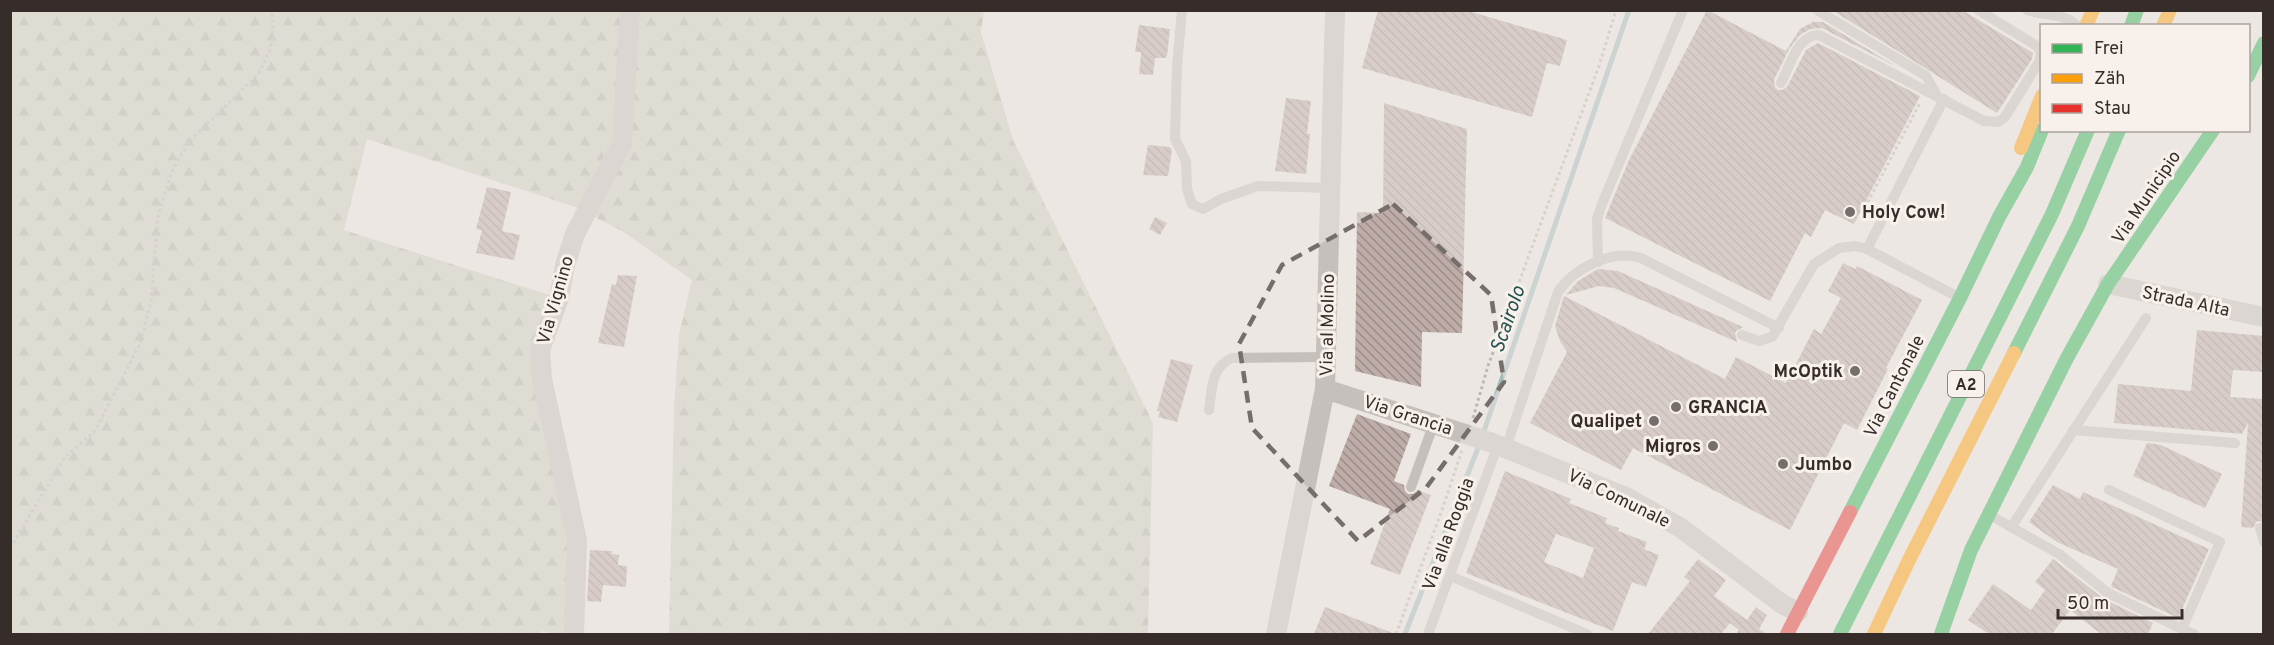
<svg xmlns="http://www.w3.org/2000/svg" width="2274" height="645" font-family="Overpass,sans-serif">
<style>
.forest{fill:url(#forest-firs)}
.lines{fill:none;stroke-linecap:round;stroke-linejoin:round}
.stream{stroke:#a2bcba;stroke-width:5}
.building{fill:url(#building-back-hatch);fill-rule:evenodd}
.path{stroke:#beb8b5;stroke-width:3;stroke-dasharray:3 3;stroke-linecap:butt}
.lane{stroke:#c6c0bc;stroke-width:10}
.street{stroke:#c6c0bc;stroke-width:20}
.fast{stroke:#30b455;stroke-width:14}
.slow{stroke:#ff9f0a;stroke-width:14}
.jam{stroke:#e5322d;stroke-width:14}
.marked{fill:none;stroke:#766e6b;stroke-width:4.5;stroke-dasharray:12 8;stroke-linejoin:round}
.poi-dot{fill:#766e6b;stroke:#f8f1eb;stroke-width:2}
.labels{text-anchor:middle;stroke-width:6;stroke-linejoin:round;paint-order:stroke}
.shield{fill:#f8f1eb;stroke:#706864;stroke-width:1.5}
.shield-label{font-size:16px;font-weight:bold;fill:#362d2a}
.street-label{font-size:18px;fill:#362d2a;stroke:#f8f1eb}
.poi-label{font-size:18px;font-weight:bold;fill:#362d2a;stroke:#f8f1eb;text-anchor:start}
.water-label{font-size:20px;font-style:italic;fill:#255252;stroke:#f8f1eb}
</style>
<defs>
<pattern id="forest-firs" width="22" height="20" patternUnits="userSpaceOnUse" patternTransform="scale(1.5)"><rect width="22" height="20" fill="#ced0bf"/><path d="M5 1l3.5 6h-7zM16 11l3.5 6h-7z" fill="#b2b3a4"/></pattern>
<pattern id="building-back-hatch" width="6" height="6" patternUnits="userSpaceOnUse" patternTransform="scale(1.5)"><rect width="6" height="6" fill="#bdaca7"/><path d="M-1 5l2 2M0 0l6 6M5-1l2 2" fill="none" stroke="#9a8c88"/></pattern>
</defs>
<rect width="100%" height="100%" fill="#ece7e3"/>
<path class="forest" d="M10,11H984L981,32L1013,140L1153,423L1148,634H669L674,408L679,334L692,280L622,231L575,207L367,139L344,230L559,298L540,350L577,540L574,634H556L542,631L541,634H11Z"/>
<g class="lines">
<g class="stream">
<path d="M1483,434L1629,10"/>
<path d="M1405,634L1480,443"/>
</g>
</g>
<g class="building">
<path d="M1378,10H1465L1567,40L1560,66L1547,63L1532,117L1362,68Z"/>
<path d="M1707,10L1786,51L1800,29L1813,22H1823L1897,67L1822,28L1810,29L1800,35L1789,49L1774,80L1775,87L1778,90H1782L1787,87L1806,50L1818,43L1920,96L1854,224L1825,210L1811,237L1805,233L1770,301L1605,218L1629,160Z"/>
<path d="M1836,10H1962L2033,53L2032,59L1997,113L1835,12Z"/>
<path d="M1139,25L1170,29L1167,56L1165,58H1155L1153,75L1139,74L1141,56V52H1135Z"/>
<path d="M1286,98L1311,101L1307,134H1310L1306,174L1275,171Z"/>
<path d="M1384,103L1467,129L1462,333L1422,332L1421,387L1355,371L1357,212L1383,213Z"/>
<path d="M1148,145L1170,147L1172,150L1168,176L1143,175Z"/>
<path d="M487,187L511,192L502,231L520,235L514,260L476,253L482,230L476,229Z"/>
<path d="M1155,217L1167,223L1160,235L1149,229Z"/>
<path d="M1843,263L1855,269L1857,266L1922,300L1886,368L1888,369L1857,430L1844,423L1790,530L1633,448L1621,470L1530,423L1567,352L1560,341L1555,326L1564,296L1725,379L1736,357L1786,383L1814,329L1821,334L1841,298L1828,291Z"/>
<path d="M1598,269L1618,271L1743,327L1735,332L1737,342L1614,288L1599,286L1566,295L1578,281Z"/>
<path d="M618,275L637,276L624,347L598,343L612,284L616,285Z"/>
<path d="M2197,330L2264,336V372L2233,370L2230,397L2264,399V522L2257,521L2253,528L2241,527L2248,423L2242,434L2114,423L2118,384L2191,391Z"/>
<path d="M1171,359L1193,365L1177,422L1158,417L1160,411H1157Z"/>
<path d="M1357,414L1411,434L1394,481L1404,485L1405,491L1408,494H1413L1418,490L1431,495L1400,575L1370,564L1390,509L1329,486Z"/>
<path d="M2147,443L2161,445L2222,474L2205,508L2133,476Z"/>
<path d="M1505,471L1571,499L1569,503L1607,518L1605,523L1619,528L1618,531L1647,542L1644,549L1659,555L1646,587L1632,582L1613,631L1466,573ZM1556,534L1594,548L1583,578L1544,562Z"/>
<path d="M2053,485L2080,499L2083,492L2209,549L2178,618L2112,587L2111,586L2118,569L2057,542L2029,522Z"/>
<path d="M590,550L612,551L611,554L619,555L618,565L627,566L626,587L603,585L601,602L587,601Z"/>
<path d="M1698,559L1726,580L1714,596L1747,620L1756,607L1767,615L1759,629L1767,634H1736L1739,630L1730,623L1721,634H1648L1690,581L1684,577Z"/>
<path d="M2053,559L2104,599L2153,623L2148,634H2101L2070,610L2052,634H1989L1968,620L1993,584L2031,610L2045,590L2035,582Z"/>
<path d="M1325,607L1393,633V634H1314Z"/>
</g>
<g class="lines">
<g class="path">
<path d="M1862,213L1920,103"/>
<path d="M1473,418L1488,366L1599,66L1616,10"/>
<path d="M10,548L65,457L95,431L140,344L151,301L158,217L171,173L188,143L259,73L270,50L273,31L272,10"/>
<path d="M1396,634L1442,510L1462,450"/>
</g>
<g class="lane">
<path d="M1182,10L1177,66L1175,139L1186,161L1187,189L1192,204L1203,209L1221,199L1258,186L1330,188"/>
<path d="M1817,10L1926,76L1936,94"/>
<path d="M2027,10C2043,16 2065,13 2077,26"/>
<path d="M1781,83C1790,66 1797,35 1819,35L1984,121L1998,122L2005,117L2039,62L2041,53L2037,46L1978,10"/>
<path d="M1867,249L1944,99"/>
<path d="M1598,262L1597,219L1602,204L1683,10"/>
<path d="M1742,335L1759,341L1772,337L1814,264L1839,248L1855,246L1867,249L1960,298"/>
<path d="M1209,410C1212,389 1211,367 1232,358L1326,357"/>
<path d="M2073,430L2235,443"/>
<path d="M1506,448L1558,292C1574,268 1612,249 1641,258L1779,328"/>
<path d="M1411,487L1434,423"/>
<path d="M1988,514L2059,554L2108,593L2182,629L2220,542L2109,490"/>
<path d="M2012,526L2146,318"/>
<path d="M2260,528L2264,542"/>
<path d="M1450,576L1587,634"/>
<path d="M2182,629L2194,634"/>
<path d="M1428,634L1498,445"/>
</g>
<g class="street">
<path d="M2108,284L2264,317"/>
<path d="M1325,389L1490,442L1626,497L1681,528L1782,604L1798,612"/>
<path d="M574,634L577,540L542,379L540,350L559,298L565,265L575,234L622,143L630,10"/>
<path d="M1276,634L1325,389L1335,10"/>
</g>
<g class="fast">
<path d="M2131,26L2137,10"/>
<path d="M2248,76L2264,43"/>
<path d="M2014,353L2078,226L2119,130"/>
<path d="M1850,512L1960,298L1999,217L2027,167L2042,130"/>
<path d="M1840,634L2052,214L2088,130"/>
<path d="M1941,634L1971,550L2067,358L2108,284L2213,130"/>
</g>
<g class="slow">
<path d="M2086,26L2093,10"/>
<path d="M2163,26L2170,10"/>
<path d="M2021,148L2042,96"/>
<path d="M1874,634L1909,560L2014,353"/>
</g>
<path class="jam" d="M1787,634L1850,512"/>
</g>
<path d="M0 0H2274V645H0ZM1393,204L1491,295L1504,382L1426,488L1358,541L1252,428L1239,344L1282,265Z" fill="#ece7e3" fill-opacity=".55" fill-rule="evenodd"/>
<path class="marked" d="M1393,204L1491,295L1504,382L1426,488L1358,541L1252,428L1239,344L1282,265Z"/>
<g class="poi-dot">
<circle cx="1850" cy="212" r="6"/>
<circle cx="1855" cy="371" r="6"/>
<circle cx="1676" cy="407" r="6"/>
<circle cx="1654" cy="421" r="6"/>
<circle cx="1713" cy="446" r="6"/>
<circle cx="1783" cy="464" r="6"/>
</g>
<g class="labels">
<rect class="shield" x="1948" y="371" width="36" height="26" rx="4.5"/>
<g class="shield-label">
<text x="1966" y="390">A2</text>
</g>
<g class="street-label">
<text transform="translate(2146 197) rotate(-56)" y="6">Via Municipio</text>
<text transform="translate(555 300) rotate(-74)" y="6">Via Vignino</text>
<text transform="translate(2186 301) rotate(12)" y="6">Strada Alta</text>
<text transform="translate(1327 325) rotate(-89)" y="6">Via al Molino</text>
<text transform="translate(1894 386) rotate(-63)" y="6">Via Cantonale</text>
<text transform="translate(1408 415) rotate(18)" y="6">Via Grancia</text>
<text transform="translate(1619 498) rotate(26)" y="6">Via Comunale</text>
<text transform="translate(1448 534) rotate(-70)" y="6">Via alla Roggia</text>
</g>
<g class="poi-label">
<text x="1862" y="218">Holy Cow!</text>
<text x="1843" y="377" text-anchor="end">McOptik</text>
<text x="1688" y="413">GRANCIA</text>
<text x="1642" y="427" text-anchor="end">Qualipet</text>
<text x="1701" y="452" text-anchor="end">Migros</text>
<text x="1795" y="470">Jumbo</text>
</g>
<g class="water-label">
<text transform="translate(1507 319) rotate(-71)" y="7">Scairolo</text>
</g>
</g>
<rect width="2274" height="645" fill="none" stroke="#362d2a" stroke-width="24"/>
<rect x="2040" y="24" width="210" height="108" fill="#f8f1eb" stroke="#aaa39e" stroke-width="1.5"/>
<rect x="2052" y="44" width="30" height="9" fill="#30b455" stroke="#aaa39e" stroke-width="1.5"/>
<text x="2094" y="54" font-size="18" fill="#362d2a">Frei</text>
<rect x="2052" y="74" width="30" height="9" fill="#ff9f0a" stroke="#aaa39e" stroke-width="1.5"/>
<text x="2094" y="84" font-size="18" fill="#362d2a">Zäh</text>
<rect x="2052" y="104" width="30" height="9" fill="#e5322d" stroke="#aaa39e" stroke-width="1.5"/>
<text x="2094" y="114" font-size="18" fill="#362d2a">Stau</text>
<path d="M2058 609v9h124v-9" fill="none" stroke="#362d2a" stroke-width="3"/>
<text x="2067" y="609" font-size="18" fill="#362d2a" stroke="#f8f1eb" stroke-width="4.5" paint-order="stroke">50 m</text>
</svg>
